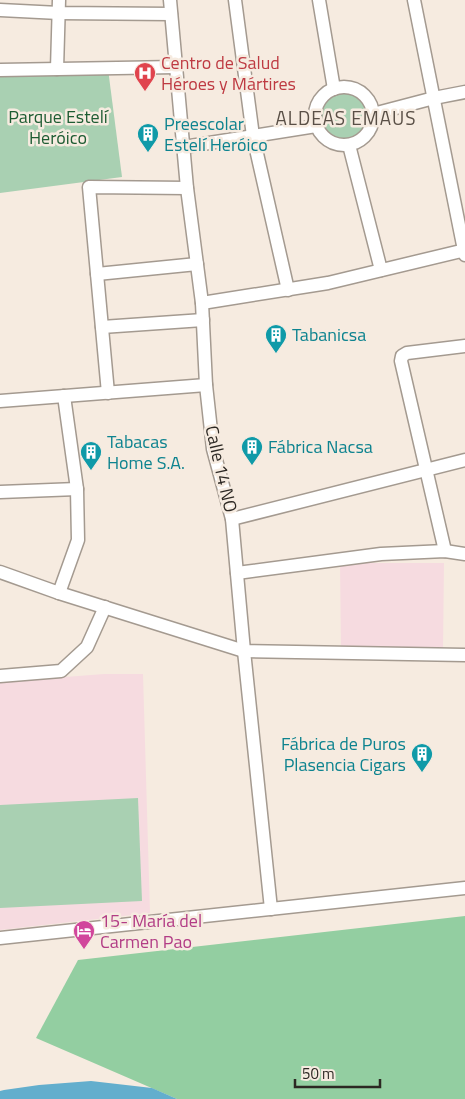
<svg xmlns="http://www.w3.org/2000/svg" width="465" height="1099" font-family="'Titillium Web',sans-serif">
<style>
.education{fill:#f6dbe0}
.green{fill:#a9d0b2}
.forest{fill:#93cea1}
.water{fill:#63aecd}
.lines{fill:none;stroke-linecap:round;stroke-linejoin:round}
.minor-casing{stroke:#a49a90;stroke-width:15}
.minor{stroke:#fff;stroke-width:12}
.labels{text-anchor:middle;stroke-width:5;stroke-linejoin:round;paint-order:stroke}
.health-label{font-size:18px;fill:#be3a42;stroke:#f6ebe0;text-anchor:start}
.park-label{font-size:18px;fill:#1d5c32;stroke:#f6ebe0}
.culture-label{font-size:18px;fill:#0d838f;stroke:#f6ebe0;text-anchor:start}
.street-label{font-size:18px;fill:#2c2823;stroke:#f6ebe0}
.hotel-label{font-size:18px;fill:#b23c85;stroke:#f6ebe0;text-anchor:start}
.neighbourhood-label{font-size:19px;letter-spacing:1px;fill:#594f46;stroke:#f6ebe0}
</style>
<rect width="100%" height="100%" fill="#f6ebe0"/>
<g class="education">
<path d="M340,563H444L443,649L341,647Z"/>
<path d="M104,674H143L150,913L0,930V682Z"/>
</g>
<g class="green">
<path d="M108,69L122,177L0,193V72Z"/>
<circle cx="344" cy="116" r="23"/>
<path d="M138,798L142,901L0,908V805Z"/>
</g>
<path class="forest" d="M465,916V1099H177L36,1038L78,960Z"/>
<path class="water" d="M91,1081L152,1088L177,1099H0V1091L4,1090L39,1085Z"/>
<g class="lines">
<g class="minor-casing">
<g id="minor">
<path d="M170,0L187,188L202,303L206,385L213,449L232,519L244,651L271,909"/>
<path d="M235,0L253,136L288,290"/>
<path d="M319,0L334,89"/>
<path d="M414,0L465,255"/>
<path d="M0,10L59,13L171,14"/>
<path d="M57,69L59,0"/>
<path d="M0,70L176,67"/>
<circle cx="344" cy="116" r="29"/>
<path d="M373,114L434,98L465,92"/>
<path d="M349,145L381,270"/>
<path d="M184,147L316,126"/>
<path d="M97,274L197,264"/>
<path d="M202,303L328,283L465,250"/>
<path d="M102,327L203,320"/>
<path d="M108,393L89,187L187,188"/>
<path d="M0,401L206,385"/>
<path d="M0,492L77,489"/>
<path d="M232,519L465,460"/>
<path d="M445,551L401,361L402,356L407,353L465,346"/>
<path d="M0,572L59,593L244,651L465,655"/>
<path d="M237,573L381,554L445,551L465,554"/>
<path d="M59,593L78,540L77,489L64,396"/>
<path d="M0,676L61,671L87,647L105,607"/>
<path d="M0,938L465,888"/>
</g>
</g>
<use href="#minor" class="minor"/>
</g>
<defs>
<g id="hospital-pin" transform="scale(1.125)"><path d="M0 17L-7.5 6A9.5 9.5 0 1 1 7.5 6Z" fill="#e0444e" stroke="#f6ebe0"/><path d="M-5-5h3v3.5h4V-5h3V5h-3V1.5h-4V5h-3Z" fill="#fff"/></g>
<g id="building-pin" transform="scale(1.125)"><path d="M0 17L-7.5 6A9.5 9.5 0 1 1 7.5 6Z" fill="#0f9aa8" stroke="#f6ebe0"/><path d="M-4-6H4V6H1V3H-1V6H-4ZM-2.5-4.3h1.7v1.8h-1.7ZM.8-4.3h1.7v1.8H.8ZM-2.5-1h1.7V.8h-1.7ZM.8-1h1.7V.8H.8Z" fill="#fff"/></g>
<g id="hotel-pin" transform="scale(1.125)"><path d="M0 17L-7.5 6A9.5 9.5 0 1 1 7.5 6Z" fill="#d1479c" stroke="#f6ebe0"/><path d="M-6-4.5h1.5V1H6V5H4.5V3h-9V5H-6ZM-4 0a1.8 1.8 0 1 1 3.6 0ZM.5 0V-2.5h3Q6-2.5 6 0Z" fill="#fff"/></g>
</defs>
<g fill-rule="evenodd">
<use href="#hospital-pin" x="145" y="73"/>
<use href="#building-pin" x="148" y="134"/>
<use href="#building-pin" x="276" y="335"/>
<use href="#building-pin" x="252" y="447"/>
<use href="#building-pin" x="91" y="452"/>
<use href="#building-pin" x="422" y="754"/>
<use href="#hotel-pin" x="84" y="931"/>
</g>
<g class="labels">
<g class="health-label">
<text x="161" y="69">Centro de Salud<tspan x="161" dy="21">Héroes y Mártires</tspan></text>
</g>
<g class="park-label">
<text x="58" y="123">Parque Estelí<tspan x="58" dy="21">Heróico</tspan></text>
</g>
<g class="culture-label">
<text x="164" y="130">Preescolar<tspan x="164" dy="21">Estelí Heróico</tspan></text>
<text x="292" y="341">Tabanicsa</text>
<text x="107" y="448">Tabacas<tspan x="107" dy="21">Home S.A.</tspan></text>
<text x="268" y="453">Fábrica Nacsa</text>
<text x="406" y="750" text-anchor="end">Fábrica de Puros<tspan x="406" dy="21">Plasencia Cigars</tspan></text>
</g>
<g class="street-label">
<text transform="translate(221 469) rotate(77)" y="6">Calle 14 NO</text>
</g>
<g class="hotel-label">
<text x="100" y="927">15- María del<tspan x="100" dy="21">Carmen Pao</tspan></text>
</g>
<g class="neighbourhood-label">
<text x="346" y="125">ALDEAS EMAUS</text>
</g>
</g>
<path d="M295 1079v8h85v-8" fill="none" stroke="#2c2823" stroke-width="2.5"/>
<text x="302" y="1079" font-size="15" fill="#2c2823" stroke="#f6ebe0" stroke-width="4" paint-order="stroke">50 m</text>
</svg>
